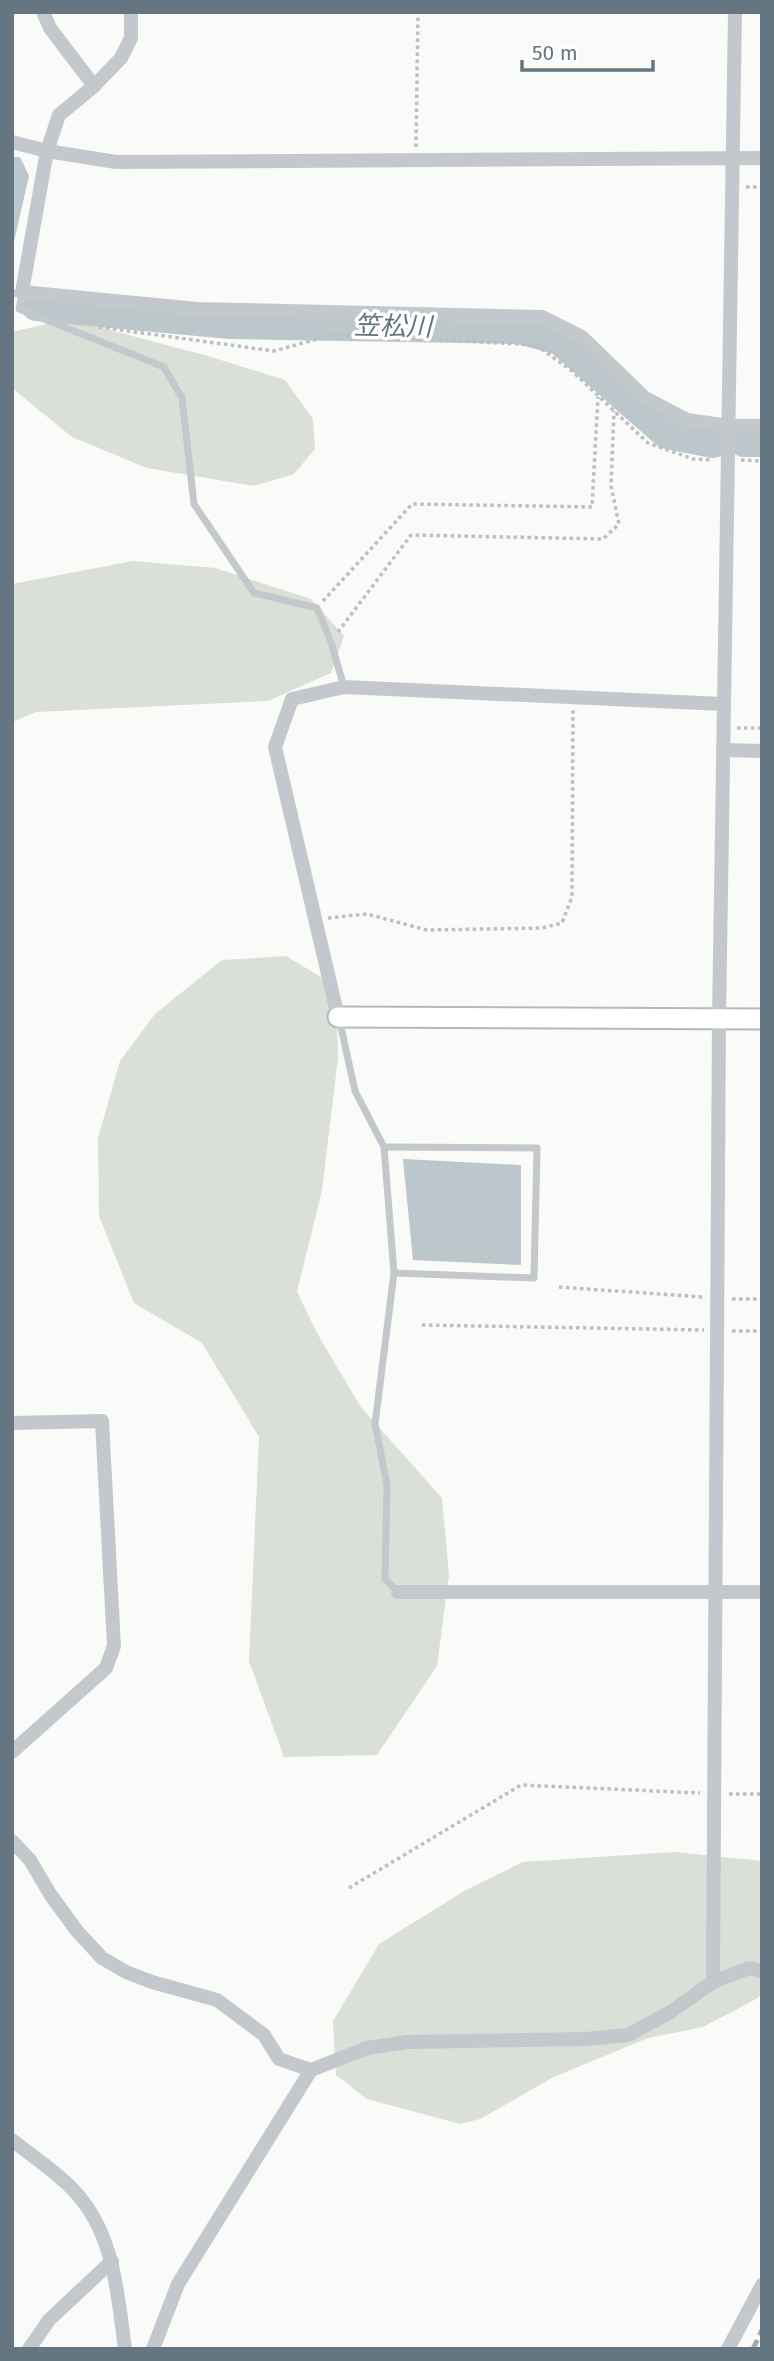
<svg xmlns="http://www.w3.org/2000/svg" width="774" height="2361" font-family="'Fira Sans','Noto Sans JP',sans-serif">
<style>
.green{fill:#dadfd7}
.water{fill:#bbc7cb}
.lines{fill:none;stroke-linecap:round;stroke-linejoin:round}
.river{stroke:#bbc7cb;stroke-width:32}
.secondary-casing{stroke:#b3babf;stroke-width:23}
.path{stroke:#bbbfc2;stroke-width:3.5;stroke-dasharray:3.5 3.5;stroke-linecap:butt}
.lane{stroke:#c3c8cc;stroke-width:7}
.street{stroke:#c3c8cc;stroke-width:14}
.secondary{stroke:#fff;stroke-width:19}
.rail{stroke:#a2aab0;stroke-width:5;stroke-dasharray:10 5;stroke-linecap:butt}
.labels{text-anchor:middle;stroke-width:7;stroke-linejoin:round;paint-order:stroke}
.water-label{font-size:26px;font-style:italic;fill:#60757c;stroke:#fff}
</style>
<rect width="100%" height="100%" fill="#fafaf8"/>
<g class="green">
<path d="M68,319L208,356L285,380L313,419L315,449L294,474L254,486L147,468L72,437L12,388V332Z"/>
<path d="M133,561L215,568L311,599L344,636L331,673L268,701L36,712L12,722V584Z"/>
<path d="M286,956L336,986L338,1058L322,1190L297,1292L317,1333L360,1406L442,1498L449,1575L437,1666L377,1755L284,1757L249,1661L259,1437L202,1343L134,1303L99,1216L98,1138L120,1061L155,1014L222,960Z"/>
<path d="M675,1852L762,1861V1993L758,1998L703,2027L648,2038L554,2077L480,2119L460,2124L367,2099L336,2075L333,2021L379,1944L466,1890L523,1862Z"/>
</g>
<g class="water">
<path d="M12,157H20L29,176L12,250Z"/>
<path d="M403,1159L521,1165V1265L413,1260Z"/>
</g>
<g class="lines">
<g class="river">
<path d="M37,305L230,323L519,328L560,339L667,433L713,442"/>
<path d="M744,441H762"/>
</g>
<g class="secondary-casing">
<path id="secondary" d="M338,1017L762,1019"/>
</g>
<g class="path">
<path d="M416,147L418,12"/>
<path d="M746,187H762"/>
<path d="M99,327L274,351L336,334L536,345L572,371L648,443L693,459L712,460"/>
<path d="M741,460L762,461"/>
<path d="M323,601L412,504L592,507L598,397"/>
<path d="M338,632L411,535L603,539L619,524L611,486L614,411"/>
<path d="M737,728H762"/>
<path d="M328,918L367,914L427,930L542,928L562,923L572,897L573,710"/>
<path d="M559,1287L703,1297"/>
<path d="M732,1299H762"/>
<path d="M422,1325L704,1330"/>
<path d="M732,1331H762"/>
<path d="M729,1794H762"/>
<path d="M349,1888L521,1785L700,1793"/>
</g>
<g class="lane">
<path d="M12,294L22,292L19,309L164,367L182,398L194,504L254,593L317,608L331,642L344,687"/>
<path d="M339,1018L355,1091L384,1147L394,1273L375,1424L387,1485L385,1579L398,1592"/>
<path d="M384,1147L537,1148L534,1278L394,1273"/>
</g>
<g class="street">
<path d="M43,12L50,28L94,86"/>
<path d="M131,12V38L121,58L94,86L59,115L47,151L22,292L197,309L542,317L582,337L645,398L687,420L729,426H762"/>
<path d="M12,142L47,151L116,162L762,158"/>
<path d="M724,750L762,751"/>
<path d="M338,1017L275,747L292,699L344,687L723,704"/>
<path d="M12,1423L102,1421L114,1646L106,1668L12,1752"/>
<path d="M398,1592H762"/>
<path d="M12,1841L30,1860L50,1894L77,1931L102,1958L126,1972L152,1982L217,2000L264,2035L279,2059L311,2070"/>
<path d="M713,1982L719,1018L735,12"/>
<path d="M12,2140C36,2159 63,2176 82,2200C115,2242 118,2298 125,2349"/>
<path d="M29,2349L49,2320L112,2261"/>
<path d="M153,2349L178,2284L311,2070L367,2048L407,2042L586,2039L628,2035L669,2013L713,1982L749,1968L762,1971"/>
<path d="M728,2349L762,2285"/>
</g>
<use href="#secondary" class="secondary"/>
<path class="rail" d="M753,2349L762,2330"/>
</g>
<g class="labels">
<g class="water-label">
<text transform="translate(393 326) rotate(1)" y="9">笠松川</text>
</g>
</g>
<rect width="774" height="2361" fill="none" stroke="#657683" stroke-width="28"/>
<path d="M522 60v10h131v-10" fill="none" stroke="#657683" stroke-width="3.5"/>
<text x="532" y="60" font-size="21" fill="#657683" stroke="#ffffff" stroke-width="5" paint-order="stroke">50 m</text>
</svg>
